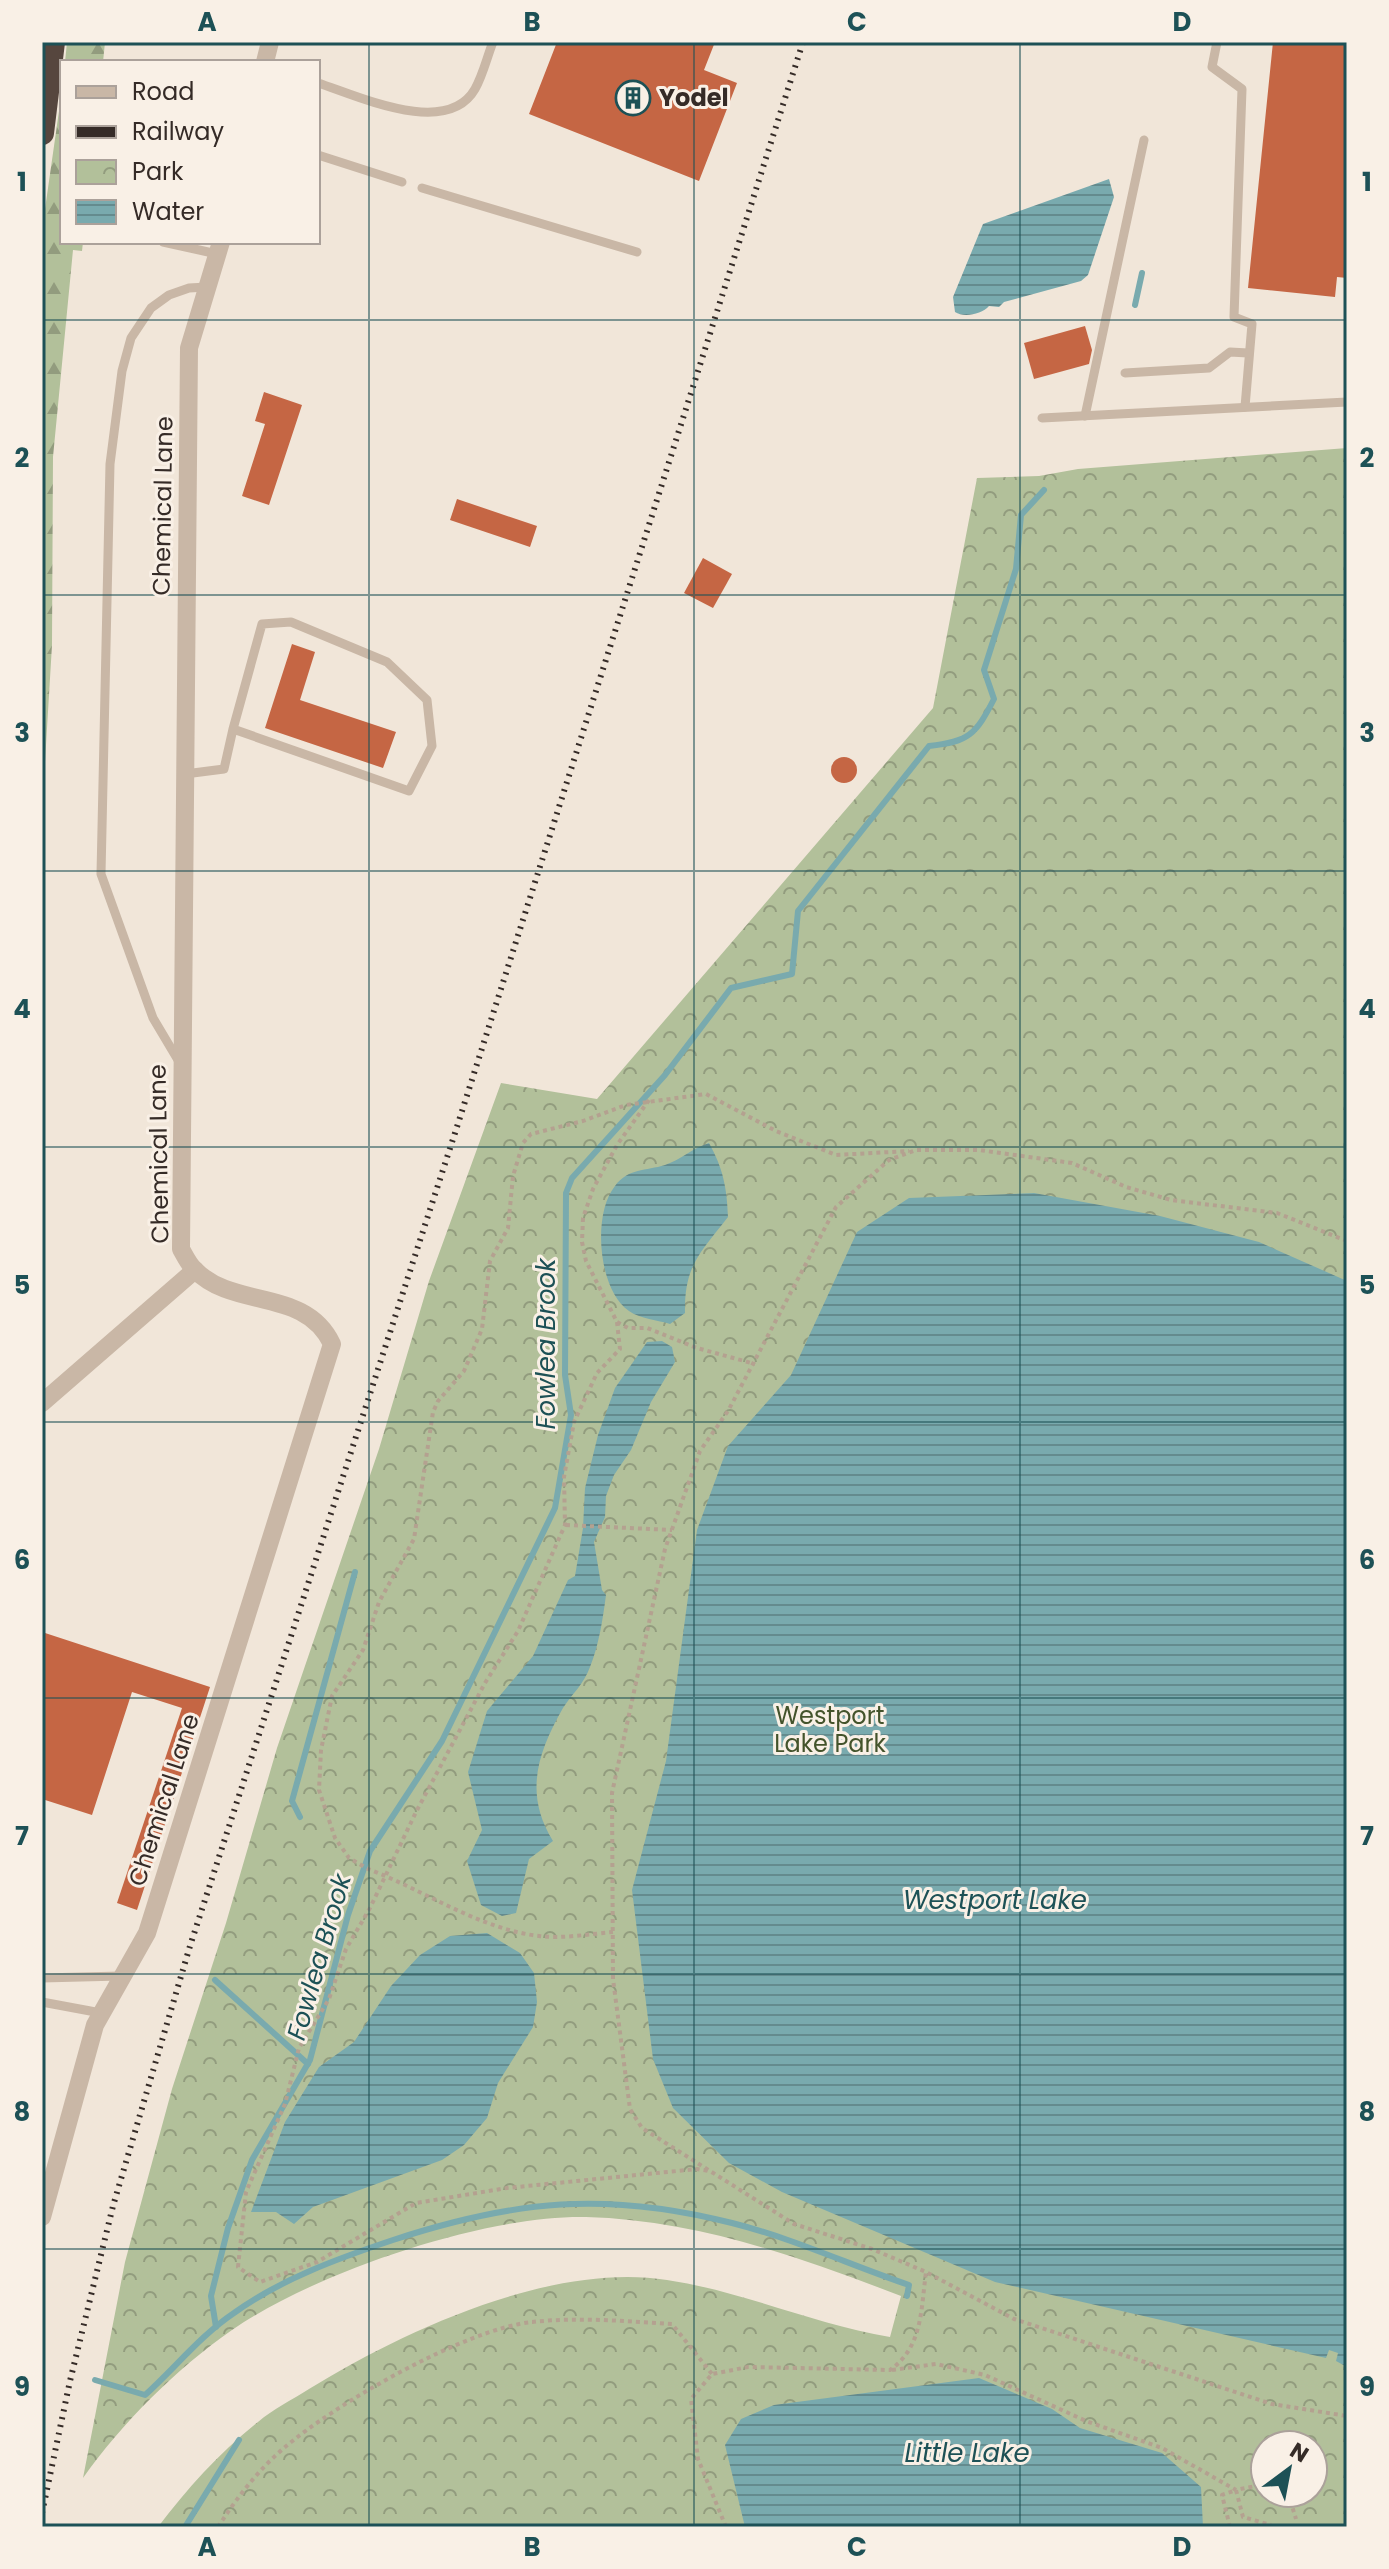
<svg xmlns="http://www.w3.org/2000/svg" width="1389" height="2569" font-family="Poppins,sans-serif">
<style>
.forest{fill:url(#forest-firs)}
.park{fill:url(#park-crowns);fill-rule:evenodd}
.water{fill:url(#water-rules)}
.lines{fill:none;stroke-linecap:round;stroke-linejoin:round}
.stream{stroke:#79aaae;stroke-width:6}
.building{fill:#c56644}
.path{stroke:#b4a190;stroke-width:4;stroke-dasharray:4 4;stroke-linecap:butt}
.lane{stroke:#c9b7a6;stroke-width:9}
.street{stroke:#c9b7a6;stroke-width:18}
.highway{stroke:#56463e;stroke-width:24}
.rail{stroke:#352b27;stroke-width:6;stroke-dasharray:2 6;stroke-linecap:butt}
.grid{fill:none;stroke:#1d5156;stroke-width:2;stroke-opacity:0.55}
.labels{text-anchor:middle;stroke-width:6;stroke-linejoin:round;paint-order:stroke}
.poi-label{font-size:24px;font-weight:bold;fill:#352b27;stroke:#f9f0e6;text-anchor:start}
.street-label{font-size:24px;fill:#352b27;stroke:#f9f0e6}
.park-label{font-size:24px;fill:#43532b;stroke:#f9f0e6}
.water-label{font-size:26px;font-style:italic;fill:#1d5156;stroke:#f9f0e6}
.neatline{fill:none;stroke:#1d5156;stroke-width:3}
.grid-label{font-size:26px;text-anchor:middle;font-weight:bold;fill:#1d5156}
</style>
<defs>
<pattern id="forest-firs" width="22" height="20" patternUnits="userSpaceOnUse" patternTransform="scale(2)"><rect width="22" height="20" fill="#b2c09a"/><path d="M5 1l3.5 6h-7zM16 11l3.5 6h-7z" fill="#929c7e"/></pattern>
<pattern id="park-crowns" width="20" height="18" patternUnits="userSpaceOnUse" patternTransform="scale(2)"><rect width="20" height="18" fill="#b2c09a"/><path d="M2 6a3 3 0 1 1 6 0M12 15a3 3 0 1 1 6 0" fill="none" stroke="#929c7e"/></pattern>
<pattern id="water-rules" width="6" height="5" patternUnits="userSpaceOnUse" patternTransform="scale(2)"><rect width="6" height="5" fill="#79aaae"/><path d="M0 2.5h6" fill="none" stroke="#648b8e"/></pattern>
</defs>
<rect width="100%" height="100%" fill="#f1e6d9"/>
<g class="forest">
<path d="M67,42H105L103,62H65Z"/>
<path d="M62,90V242H83L82,251L73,250L53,457L52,645L42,812V230Z"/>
</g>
<path class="park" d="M1347,448V2527H158C187,2489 220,2452 258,2422C273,2409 292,2400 309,2389C405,2330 552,2262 667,2280C742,2291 816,2325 890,2337L901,2296C799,2257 697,2220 586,2217C484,2215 316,2272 232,2330C176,2369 122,2423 83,2478L125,2262L172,2089L226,1923L277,1748L379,1449L429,1281L501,1083L597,1099L933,708L977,478L1039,476L1078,469ZM1265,2445H1313V2493H1265Z"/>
<g class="water">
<path d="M1109,179L1114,197L1088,275L1081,281L1004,302L999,307L989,306C982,314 964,318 955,312L953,297L983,224Z"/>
<path d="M709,1143C723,1168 727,1188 728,1217C701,1252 684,1265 685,1313L670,1324C658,1320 640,1319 629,1311C598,1290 592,1214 615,1186C628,1168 646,1171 665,1165C680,1160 693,1148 709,1143Z"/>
<path d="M1034,1193L1160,1216L1259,1242L1347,1281V2367L1336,2361L1338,2353L1329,2350L1326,2358L995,2282L782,2192L729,2163L673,2108L653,2059L632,1890L666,1761L697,1530L728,1446L791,1375L857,1232L909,1198Z"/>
<path d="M662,1341L672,1347L675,1362L651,1402L631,1450L614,1475L606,1496L605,1517L594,1542L602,1590L606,1595C603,1618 599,1645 590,1667C584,1684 572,1694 563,1708C537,1754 524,1794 553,1841L529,1859L516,1913L502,1916L481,1905L467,1861L482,1830L468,1772L487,1711L533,1656L568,1580L575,1576L583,1528L585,1488L598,1435L615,1388L647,1342Z"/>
<path d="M487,1933L520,1953L534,1973L537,2002L533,2027L498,2083L487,2118L464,2145L442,2160L313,2207L294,2224L276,2212H251L285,2122L319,2067L354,2042L391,1986L420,1955L450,1936Z"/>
<path d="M979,2378L1052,2409L1080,2428L1162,2453L1201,2487L1203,2527H745L725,2445L741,2419L774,2405Z"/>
</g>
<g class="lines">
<g class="stream">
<path d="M1135,305L1142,273"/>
<path d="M300,1817L292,1801L355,1572"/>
<path d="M215,1980L308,2064"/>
<path d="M216,2327L211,2296L228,2228L252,2160L310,2060L348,1915L370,1851L442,1741L555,1508L571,1415L565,1375L566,1193L572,1178L665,1075L731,988L792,974L798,911L929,746C969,742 976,734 994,699L984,670L1016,569L1021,515L1044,490"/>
<path d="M95,2380L145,2395C174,2369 201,2335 234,2313C281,2279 339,2258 393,2240C515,2200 606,2191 732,2223C792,2238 850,2265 909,2285L907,2296"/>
<path d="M185,2527L239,2440"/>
</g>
</g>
<g class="building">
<path d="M557,42H715L704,70L737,83L699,181L529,114Z"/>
<path d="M1273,42H1347V278L1337,277L1335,297L1248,288Z"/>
<path d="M1085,326L1092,350L1089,364L1034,379L1024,343Z"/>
<path d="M264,392L302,405L269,505L242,496L265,424L255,421Z"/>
<path d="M457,499L537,526L530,547L450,520Z"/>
<path d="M703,558L732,574L713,608L684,593Z"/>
<path d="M292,644L315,652L300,700L396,732L383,768L265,728Z"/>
<circle cx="844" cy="770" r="13"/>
<path d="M42,1632L210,1687L137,1910L117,1903L182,1708L132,1692L92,1815L42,1799Z"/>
</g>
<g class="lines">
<g class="path">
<path d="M649,1100L617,1145L593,1189L583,1218L582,1242L586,1261L617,1322L628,1328H647L697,1348L755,1364"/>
<path d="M1347,1241L1277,1213L1171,1200L1126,1187L1072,1163L979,1150H916L889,1160L836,1207L728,1411L700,1451L665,1549L612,1793L613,1979L630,2109L642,2128L794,2224L872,2249L926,2272L1014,2319L1272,2404L1347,2416"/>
<path d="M617,1322L620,1349L597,1373L574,1422L564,1477L565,1525L518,1631L485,1683L416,1812L370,1908L346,1949L329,1999L299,2048L285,2104L246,2192L238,2267L260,2282L317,2262L416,2203L507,2188L697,2169L709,2171"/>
<path d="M566,1525L672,1530"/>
<path d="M613,1932C590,1934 562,1939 539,1936C479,1929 424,1890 368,1869L349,1858L335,1838L319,1790L321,1750L332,1696L363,1650L379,1602L414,1539L433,1412L438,1401L464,1371L482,1329L490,1261L508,1228L513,1176L523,1143L531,1134L583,1121L626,1105L706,1094L776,1131L836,1155L909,1151"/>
<path d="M892,2370L936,2364L985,2375L1086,2421L1162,2448L1236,2490L1265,2484"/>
<path d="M1288,2493L1296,2519"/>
<path d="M218,2527C236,2499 258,2470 284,2448C335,2404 465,2329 532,2322C577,2317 626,2321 672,2324L712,2374"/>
<path d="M726,2527L698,2459L691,2399L712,2374L748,2367L890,2370C923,2347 921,2308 926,2272"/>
<path d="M1230,2527L1222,2495L1236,2490L1243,2517L1271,2525"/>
</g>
<g class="lane">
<path d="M1217,42L1212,67L1242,89L1234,317L1252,324L1245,407"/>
<path d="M318,83C358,96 447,138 475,89C483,75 487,57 493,42"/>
<path d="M318,155L402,182"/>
<path d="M422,188L637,252"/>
<path d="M163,242L217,254"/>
<path d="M1125,373L1209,368L1230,352L1248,353"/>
<path d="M1085,416L1144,140"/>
<path d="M1042,418L1347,402"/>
<path d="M185,774L224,769L233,729L409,791L432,746L427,700L387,662L291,622L262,624L233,729"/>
<path d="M178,1060L153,1018L101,874L110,464L122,371L131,338L151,308L169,295L189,288L207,287"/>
<path d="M42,1978L121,1976"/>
<path d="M42,2002L101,2013"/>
</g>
<g class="street">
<path d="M265,62L270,42"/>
<path d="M42,1403L195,1270"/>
<path d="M42,2217L95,2025L147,1933L332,1344C305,1287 234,1310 195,1270C189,1265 185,1256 181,1249L189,348L221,242"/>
</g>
<path class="highway" d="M42,133L53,42"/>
<path class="rail" d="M42,2513L70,2381L113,2206L190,1946L455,1133L803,42"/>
</g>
<path class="grid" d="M369,42V2527M694,42V2527M1020,42V2527M42,320H1347M42,595H1347M42,871H1347M42,1147H1347M42,1422H1347M42,1698H1347M42,1974H1347M42,2249H1347"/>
<defs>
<g id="building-ring" transform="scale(1.8)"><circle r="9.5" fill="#f9f0e6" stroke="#1d5156" stroke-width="1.5"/><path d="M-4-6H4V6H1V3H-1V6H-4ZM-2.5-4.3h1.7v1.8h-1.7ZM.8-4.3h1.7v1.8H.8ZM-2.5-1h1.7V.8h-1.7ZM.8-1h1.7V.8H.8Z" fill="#1d5156"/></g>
</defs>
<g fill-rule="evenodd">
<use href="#building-ring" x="633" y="98"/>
</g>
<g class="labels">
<g class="poi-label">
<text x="659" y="106">Yodel</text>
</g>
<g class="street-label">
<text transform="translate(163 506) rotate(-89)" y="8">Chemical Lane</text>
<text transform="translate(159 1154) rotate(-91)" y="8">Chemical Lane</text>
<text transform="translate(164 1800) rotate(-72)" y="8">Chemical Lane</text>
</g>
<g class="park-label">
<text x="830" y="1724">Westport<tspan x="830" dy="28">Lake Park</tspan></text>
</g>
<g class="water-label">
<text transform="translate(546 1344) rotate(-90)" y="9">Fowlea Brook</text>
<text x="995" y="1909">Westport Lake</text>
<text transform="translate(319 1957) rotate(-74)" y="9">Fowlea Brook</text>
<text x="967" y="2462">Little Lake</text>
</g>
</g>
<rect width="1389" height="2569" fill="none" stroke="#f9f0e6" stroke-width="88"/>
<rect x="60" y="60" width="260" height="184" fill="#f9f0e6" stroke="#aba19a" stroke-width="2"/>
<rect x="76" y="86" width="40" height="12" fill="#c9b7a6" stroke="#aba19a" stroke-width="2"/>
<text x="132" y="100" font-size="24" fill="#352b27">Road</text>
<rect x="76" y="126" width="40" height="12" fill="#352b27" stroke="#aba19a" stroke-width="2"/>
<text x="132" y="140" font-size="24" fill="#352b27">Railway</text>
<rect x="76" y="160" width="40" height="24" fill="url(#park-crowns)" stroke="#aba19a" stroke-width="2"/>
<text x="132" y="180" font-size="24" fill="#352b27">Park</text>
<rect x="76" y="200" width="40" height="24" fill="url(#water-rules)" stroke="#aba19a" stroke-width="2"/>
<text x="132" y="220" font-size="24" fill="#352b27">Water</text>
<g transform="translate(1289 2469) rotate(32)"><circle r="38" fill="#f9f0e6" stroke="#aba19a" stroke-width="2"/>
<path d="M0-6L14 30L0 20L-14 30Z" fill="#1d5156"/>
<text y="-12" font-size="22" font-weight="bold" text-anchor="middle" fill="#352b27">N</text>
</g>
<rect x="44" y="44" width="1301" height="2481" class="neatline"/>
<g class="grid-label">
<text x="207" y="31">A</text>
<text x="532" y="31">B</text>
<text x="857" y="31">C</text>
<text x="1182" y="31">D</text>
<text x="22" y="191">1</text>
<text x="1367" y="191">1</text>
<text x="22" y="467">2</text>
<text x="1367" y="467">2</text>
<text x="22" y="742">3</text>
<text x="1367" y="742">3</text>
<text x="22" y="1018">4</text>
<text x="1367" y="1018">4</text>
<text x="22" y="1294">5</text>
<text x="1367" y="1294">5</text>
<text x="22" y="1569">6</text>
<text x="1367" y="1569">6</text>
<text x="22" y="1845">7</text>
<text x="1367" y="1845">7</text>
<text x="22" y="2121">8</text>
<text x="1367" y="2121">8</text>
<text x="22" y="2396">9</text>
<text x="1367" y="2396">9</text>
<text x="207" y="2556">A</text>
<text x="532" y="2556">B</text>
<text x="857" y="2556">C</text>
<text x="1182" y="2556">D</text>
</g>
</svg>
